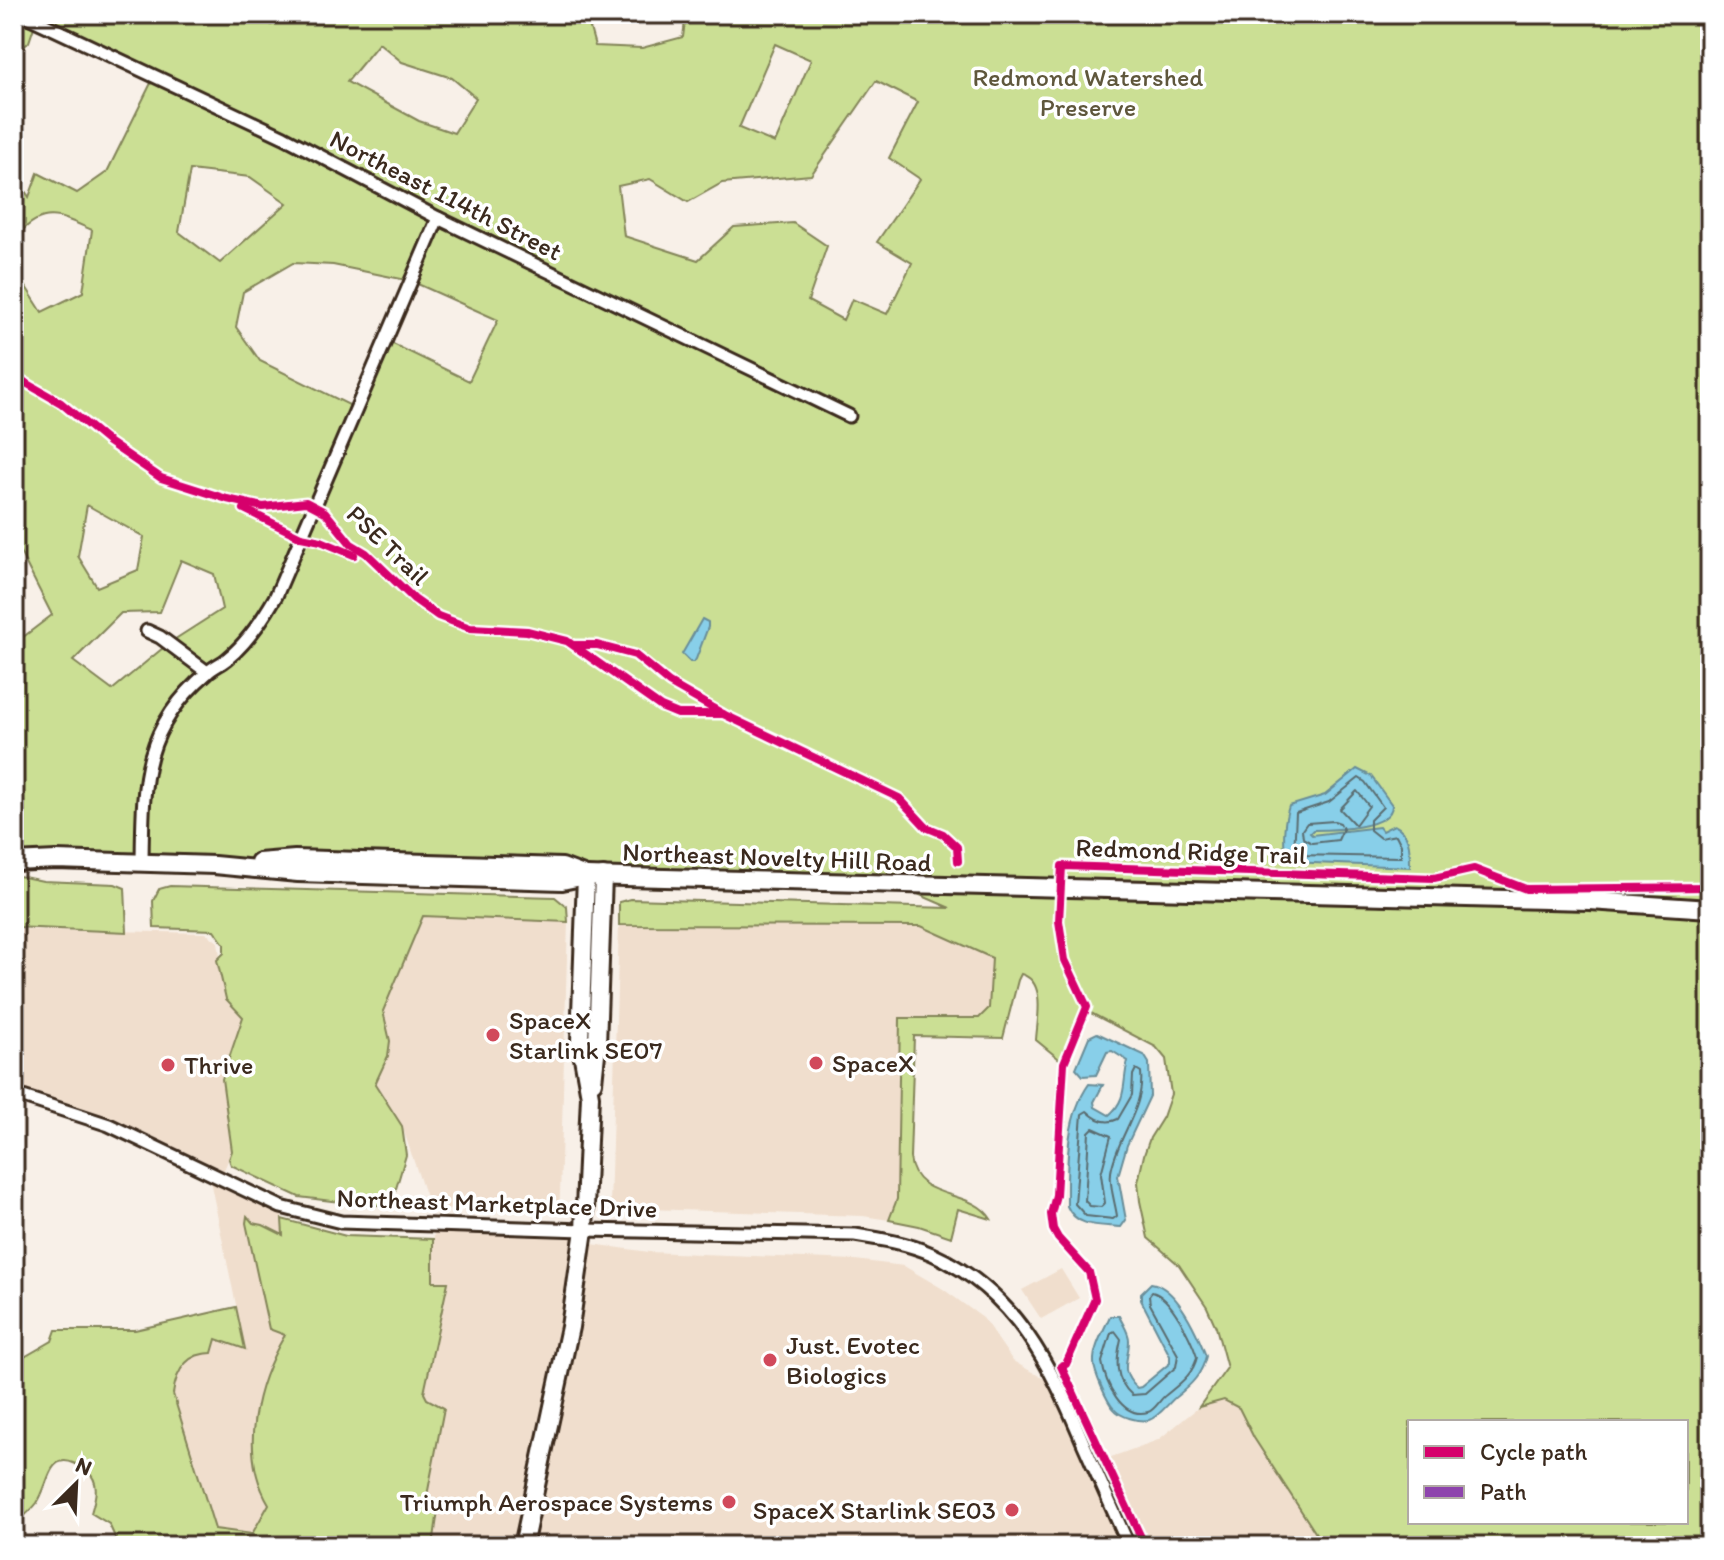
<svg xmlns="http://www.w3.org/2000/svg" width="1724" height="1560" font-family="Itim,sans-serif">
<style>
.built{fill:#f0decd}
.green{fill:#cbdf94;stroke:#838459;stroke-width:2;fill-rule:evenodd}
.water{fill:#88cfe9;stroke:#698d98;stroke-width:2}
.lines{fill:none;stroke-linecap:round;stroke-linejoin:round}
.shore{stroke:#5a6c6f;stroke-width:2}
.street-casing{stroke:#3b2a1e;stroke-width:17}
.secondary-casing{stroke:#3b2a1e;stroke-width:22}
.street{stroke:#fff;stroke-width:11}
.secondary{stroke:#fff;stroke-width:16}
.quiet{stroke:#8e44ad;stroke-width:6;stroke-dasharray:12 6;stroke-linecap:butt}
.cycleway-casing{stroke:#fff;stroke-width:13}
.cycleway{stroke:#d6006c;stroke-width:8}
.poi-dot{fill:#d1495b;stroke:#fff;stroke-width:3}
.labels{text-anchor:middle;stroke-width:7;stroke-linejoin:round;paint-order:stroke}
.park-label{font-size:26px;fill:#5f573c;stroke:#fff}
.street-label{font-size:26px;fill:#3b2a1e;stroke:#fff}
.poi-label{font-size:26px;fill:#3b2a1e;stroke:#fff;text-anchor:start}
</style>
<rect width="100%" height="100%" fill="#f8f0e8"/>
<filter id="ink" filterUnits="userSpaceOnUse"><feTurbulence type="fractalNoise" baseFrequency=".0125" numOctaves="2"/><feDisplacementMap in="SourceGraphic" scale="16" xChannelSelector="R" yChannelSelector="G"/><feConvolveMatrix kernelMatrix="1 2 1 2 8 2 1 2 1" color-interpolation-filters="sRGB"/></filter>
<g filter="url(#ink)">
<g class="built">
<path d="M423,916L568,922L560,1195L559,1204L555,1210L550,1212L430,1209L402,1126L375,1084L388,1056L387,1027L383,1011Z"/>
<path d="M619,925L921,926L992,958L989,1008L979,1018L900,1019L897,1199L889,1220L863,1216L615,1208L610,1205Z"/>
<path d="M14,929L206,933L218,942L220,955L217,960L244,1017L222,1079L232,1151L221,1177L281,1207L296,1317L261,1491L269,1504L252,1535L215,1529L173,1395L175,1380L181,1367L190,1357L202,1353L216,1339L245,1348L208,1171L131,1135L14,1094Z"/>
<path d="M434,1225L584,1230L558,1391L592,1244L649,1252L855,1260L904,1266L943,1289L983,1318L1013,1361L1058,1387L1092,1464L1158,1440L1199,1407L1225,1400L1239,1408L1254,1438L1324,1546H433L436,1529L425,1507L444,1408L426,1399L424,1393L447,1282H433Z"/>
<path d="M1061,1269L1079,1298L1041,1319L1022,1290Z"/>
</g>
<g class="green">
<path d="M14,14H261L271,25L289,14H586L595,46L642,48L683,37L686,14H1710V1546H1324L1254,1438L1239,1408L1224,1400L1199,1407L1227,1368L1216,1327L1207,1307L1179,1265L1148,1238L1140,1201L1138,1182L1144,1155L1150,1138L1163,1117L1171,1094L1166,1059L1156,1047L1087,1011L1064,1063L1036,1040C1037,1020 1047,981 1021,974L1018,980L1003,1038L914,1036L910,1158C915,1203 972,1187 991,1219L958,1209L951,1237L919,1226L889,1220L897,1199L900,1018H979L989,1008L992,958L921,926L619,925V902L630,899L950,908L895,884L56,860L14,851V644L52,615L14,540V268L42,312L83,292L92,230C62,217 45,206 20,233L19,244L14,250V174L29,197L38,173L77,193L107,172L154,77L36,21L29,42L14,56ZM379,43L402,62L452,78L476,98L454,133L419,121L347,82ZM775,44L811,60L775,143L739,128ZM876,81L918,102L889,158L920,179L877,242L912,263L887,314L852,299L843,320L808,301L827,246L793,223L734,227L698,260L624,236L618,186L650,179L688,202L722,183L811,175ZM190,170L250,177L287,203L220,263L179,232ZM293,263L333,265L411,281L498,320L469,381L385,340L355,408L260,361L236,327L243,292ZM87,505L144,537L138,570L97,587L78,556ZM181,560L214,574L222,609L169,643L112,690L73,661L121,613L160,612ZM1410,1422H1686V1522H1410Z"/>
<path d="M14,875L43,881L115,884L125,888L127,932L14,927Z"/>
<path d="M170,886L555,897L567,907L568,922L423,916L383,1011L390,1041L388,1056L375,1084L402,1126L406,1155L392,1202L373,1206L299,1197L231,1165L229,1159L232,1151L222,1079L243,1017L226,999L217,960L224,953V944L214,930L154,928L153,901L159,889Z"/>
<path d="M247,1216L253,1223L263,1225L283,1235L282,1219L346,1236L433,1239V1282H448L424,1393L427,1399L444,1408L425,1506L438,1510L433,1546H119L109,1524L91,1513C95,1499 101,1482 87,1471C48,1442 51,1482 37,1503C31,1511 22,1518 14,1525V1363L52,1341L56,1330H135L236,1307L245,1349L216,1339L212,1353C186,1353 176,1371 173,1394L215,1529L252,1534L269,1504C238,1453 256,1383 285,1335L269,1329L246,1223Z"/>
</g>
<g class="water">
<path d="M702,619L708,622V627L696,659L694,662H690L682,654Z"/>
<path d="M1357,769L1371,776L1392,805C1392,829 1332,830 1313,830L1310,833L1312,835L1379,827L1382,831L1394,825C1411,833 1410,850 1410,867L1289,862C1281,849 1284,821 1289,806L1325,795Z"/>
<path d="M1097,1033L1144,1055L1149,1063L1150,1096L1127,1145L1118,1176L1126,1220L1121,1227C1101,1225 1076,1228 1067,1206C1067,1165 1065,1118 1089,1084L1103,1085L1094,1102L1095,1107L1109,1115C1128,1099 1122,1082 1128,1061L1112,1051L1107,1052L1096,1075L1083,1076L1076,1068L1089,1037Z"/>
<path d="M1151,1283C1177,1287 1197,1333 1206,1356C1202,1374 1192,1384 1177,1396C1169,1402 1159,1417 1149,1420C1139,1422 1120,1417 1114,1409C1107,1402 1094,1372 1094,1363C1093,1348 1104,1330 1110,1316H1119C1122,1323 1129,1332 1129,1340C1129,1361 1118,1370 1137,1388L1141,1387L1170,1363V1356L1141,1300V1293Z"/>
</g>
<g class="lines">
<g class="shore">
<path d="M1359,778L1365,782L1383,807L1370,820V830L1380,838L1396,835L1401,845V857L1294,855L1296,813L1329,802Z"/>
<path d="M1357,791L1369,806L1355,825L1340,809Z"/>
<path d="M1334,821L1340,823L1343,829L1338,840L1312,843L1303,838L1302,830L1307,823Z"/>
<path d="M1136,1069L1141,1072C1145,1109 1117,1136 1111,1172C1109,1186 1115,1202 1117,1216L1113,1219L1086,1216L1075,1204L1082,1114L1087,1111C1096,1120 1106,1125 1118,1119L1132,1095L1133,1075Z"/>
<path d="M1093,1128L1111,1136L1101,1174L1105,1203L1101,1207L1090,1206L1085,1201L1089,1132Z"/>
<path d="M1152,1292C1171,1296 1191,1339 1197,1357C1193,1375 1179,1384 1166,1395C1160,1399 1155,1410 1148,1412C1121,1420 1105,1381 1102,1362L1111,1333L1115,1331L1121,1339C1116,1360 1114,1379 1132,1395L1145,1394L1176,1367L1178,1355L1150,1304L1149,1296Z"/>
</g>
<g class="street-casing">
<g id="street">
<path d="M22,14L284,137L438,218L849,416"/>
<path d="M147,631L160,637L207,672"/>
<path d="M142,863C143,784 141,729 207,673C213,667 221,664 227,659C248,642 263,619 276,596L438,218"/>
<path d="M14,1094L109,1125L281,1207L341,1222L584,1230L855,1235C881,1239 907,1243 932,1254C1016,1292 1050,1365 1084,1445C1099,1479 1114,1512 1129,1546"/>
</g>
</g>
<g class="secondary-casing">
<g id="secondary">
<path d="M14,862L56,860L214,865L298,873L562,881L586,876L1590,901L1710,909"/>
<path d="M259,862L295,859L562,867L586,876"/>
<path d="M593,1082L597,1045L603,876"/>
<path d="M523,1546L570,1327L584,1230L590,1096L580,1041L586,876"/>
</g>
</g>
<use href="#street" class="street"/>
<use href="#secondary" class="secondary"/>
<path class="quiet" d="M1710,650L1705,675L1710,693"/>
<g class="cycleway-casing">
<g id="cycleway">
<path d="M14,376L61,403L107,441L161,478L227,499L263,507L306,502L325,512L351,544L366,553L414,599L438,616L470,628L527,631L567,641L661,707L678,714H723"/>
<path d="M244,509L301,537L321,541L354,555"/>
<path d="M575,645H597L635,655L669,683L723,714L899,798L926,827L943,834L957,847L958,861"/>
<path d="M1145,1546L1061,1366L1066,1364L1095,1299L1089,1272L1058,1238L1053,1229L1051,1214L1056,1195L1064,1063L1087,1007L1065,960L1059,921L1062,866L1434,878L1474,869L1526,889L1710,887"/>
</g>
</g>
<use href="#cycleway" class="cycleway"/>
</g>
</g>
<g class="poi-dot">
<circle cx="493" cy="1035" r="8"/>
<circle cx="816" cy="1063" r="8"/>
<circle cx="168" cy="1065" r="8"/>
<circle cx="770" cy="1360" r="8"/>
<circle cx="729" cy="1502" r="8"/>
<circle cx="1012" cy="1510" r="8"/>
</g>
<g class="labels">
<g class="park-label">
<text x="1088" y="86">Redmond Watershed<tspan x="1088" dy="30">Preserve</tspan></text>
</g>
<g class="street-label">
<text transform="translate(446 195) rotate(27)" y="9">Northeast 114th Street</text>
<text transform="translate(388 545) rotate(44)" y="9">PSE Trail</text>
<text transform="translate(1191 851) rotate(2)" y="9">Redmond Ridge Trail</text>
<text transform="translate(777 857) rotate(2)" y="9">Northeast Novelty Hill Road</text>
<text transform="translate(497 1203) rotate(2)" y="9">Northeast Marketplace Drive</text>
</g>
<g class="poi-label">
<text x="509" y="1029">SpaceX<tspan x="509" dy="30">Starlink SE07</tspan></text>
<text x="832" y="1072">SpaceX</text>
<text x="184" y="1074">Thrive</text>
<text x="786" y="1354">Just. Evotec<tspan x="786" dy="30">Biologics</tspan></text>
<text x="713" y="1511" text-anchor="end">Triumph Aerospace Systems</text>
<text x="996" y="1519" text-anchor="end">SpaceX Starlink SE03</text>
</g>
</g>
<rect width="1724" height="1560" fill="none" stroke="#fff" stroke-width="48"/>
<rect x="24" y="24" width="1676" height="1512" fill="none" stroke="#3b2a1e" stroke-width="3" filter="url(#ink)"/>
<rect x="1408" y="1420" width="280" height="104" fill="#ffffff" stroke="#b1aaa5" stroke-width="2"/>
<rect x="1424" y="1446" width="40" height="12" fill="#d6006c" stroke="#b1aaa5" stroke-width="2"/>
<text x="1480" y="1460" font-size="24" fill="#3b2a1e">Cycle path</text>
<rect x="1424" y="1486" width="40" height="12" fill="#8e44ad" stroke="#b1aaa5" stroke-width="2"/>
<text x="1480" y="1500" font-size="24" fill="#3b2a1e">Path</text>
<g transform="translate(76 1484) rotate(24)" stroke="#ffffff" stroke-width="6" paint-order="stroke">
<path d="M0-6L14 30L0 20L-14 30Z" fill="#3b2a1e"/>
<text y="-12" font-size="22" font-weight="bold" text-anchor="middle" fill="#3b2a1e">N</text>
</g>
</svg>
